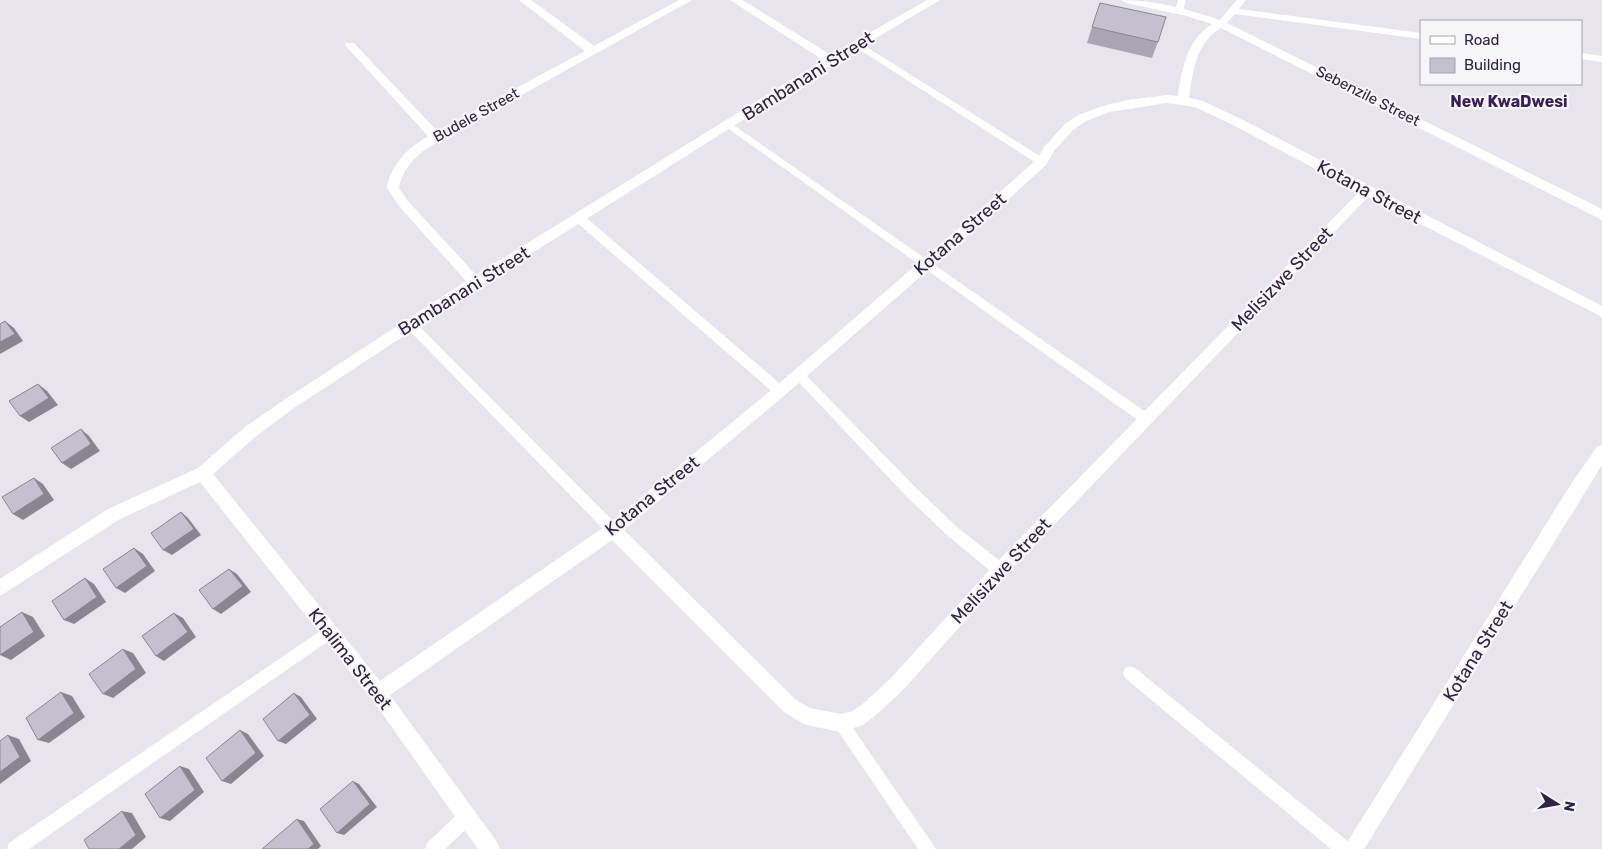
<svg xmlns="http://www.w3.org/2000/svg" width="1602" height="849" font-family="Rubik,sans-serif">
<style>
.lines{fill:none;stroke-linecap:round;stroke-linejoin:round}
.lane{fill:#fff;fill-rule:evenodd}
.street{fill:#fff;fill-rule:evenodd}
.wall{fill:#a9a5b2}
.shaded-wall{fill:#8a8691}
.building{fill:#c5c0cf;stroke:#8a8691}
.labels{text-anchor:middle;stroke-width:4.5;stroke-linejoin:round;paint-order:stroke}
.far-street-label{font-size:15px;fill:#322241;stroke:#f6f5fa}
.far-quarter-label{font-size:16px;font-weight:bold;fill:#3a1d54;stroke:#f6f5fa}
.street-label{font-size:18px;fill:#322241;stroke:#f6f5fa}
</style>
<rect width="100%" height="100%" fill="#e7e4ee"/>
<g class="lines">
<g class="lane">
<path d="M1178,0H1186L1183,11L1179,14L1175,11Z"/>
<path d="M1237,0H1246L1239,9L1421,33V39L1235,14L1224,26H1218V22Z"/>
<path d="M857,41L1046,160V164H1038L854,46L852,44Z"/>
<path d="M1581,53L1602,56V62L1581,59Z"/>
<path d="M729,122L1150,415L1152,419L1150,423L1146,424L1142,423L726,127V123Z"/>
<path d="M579,214L583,215L784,387L786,391L784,395H776L575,221L574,218Z"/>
<path d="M410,319L414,321L618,526L620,530L618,534L613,536L608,534L406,327L404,324L406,321Z"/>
<path d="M799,370L803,372L916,488L957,527L1005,565L1007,570L1005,575L1000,576L995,575L947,535L906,496L795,378L793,375L795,372Z"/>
<path d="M329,625L334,627L336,632L334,637L29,849H7L9,843Z"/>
<path d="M1130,666L1135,668L1350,843L1352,849H1331L1125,678L1123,673L1125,668Z"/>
<path d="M841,715L846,718L936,849H918L836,728L833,723L836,718Z"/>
<path d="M467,809L473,811L475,817L473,823L445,849H425L427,843L461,811Z"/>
</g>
<g class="street">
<path d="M519,0H531L594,46L679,0H692L439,141C420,152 404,164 399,188L407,200L476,275L823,60L730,0H742L831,55L927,0H940L835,62L480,286L294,408L255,437L213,474L380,681L607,525L628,508L775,387L982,208L1037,159L1045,146L1065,124L1078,115L1106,105L1128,100L1167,95L1178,96C1182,68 1187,40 1212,24L1187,16L1126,3L1121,0C1157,0 1191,10 1225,22L1602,209V220L1221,28C1196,43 1193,70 1189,98L1203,101L1243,120L1602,306V317L1368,197L1006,575L903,690L877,714L863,725L841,732L806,725L784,712L612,540L390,695L497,842L500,849H478L372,699L200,482L120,519L0,596V579L108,509L198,468L245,427L284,400L466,281L399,206L387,188C391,164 407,149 428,136L345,45L346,43H354L437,131L585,51ZM1167,103L1195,107L1235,126L1359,192L994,565L891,678L865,702L853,711L841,714L810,708L796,700L624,530L785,395L992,214L1046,165L1054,151L1073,130L1086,121L1109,112Z"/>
<path d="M1602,445V465L1364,849H1343L1573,481L1597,447Z"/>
</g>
</g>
<path class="wall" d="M1092,27L1158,42L1152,58L1087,43Z"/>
<g class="shaded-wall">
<path d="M5,321L14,328L23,341L0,354V342Z"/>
<path d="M38,384L47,391L58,405L29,422L20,416Z"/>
<path d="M81,429L89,436L100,451L71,469L62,463Z"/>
<path d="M34,478L43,484L54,500L23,520L13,514Z"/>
<path d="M181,512L188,518L201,535L172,555L163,550Z"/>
<path d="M134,548L143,554L155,571L125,593L116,588Z"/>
<path d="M229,569L237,574L251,592L221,614L213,609Z"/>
<path d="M85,578L94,584L106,602L74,624L64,620Z"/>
<path d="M22,612L33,617L45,636L11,660L0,655Z"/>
<path d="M174,613L183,618L196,637L164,661L156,656Z"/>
<path d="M123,649L133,653L146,673L113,698L103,694Z"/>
<path d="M61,692L72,696L85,717L49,743L38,740Z"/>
<path d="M294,693L301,697L317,719L286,744L278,741Z"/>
<path d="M240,730L248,734L264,756L231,784L222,781Z"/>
<path d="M8,735L19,739L31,761L0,784V772Z"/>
<path d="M180,766L189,769L204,792L170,821L160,818Z"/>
<path d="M353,781L359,784L377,807L344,835L337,833Z"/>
<path d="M122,811L132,813L146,837L132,849H119Z"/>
<path d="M297,819L304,821L321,846L318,849H308Z"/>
</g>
<g class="building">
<path d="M1100,3L1166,17L1158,42L1092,27Z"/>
<path d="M5,321L15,334L0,342V324Z"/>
<path d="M38,384L49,398L20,416L9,401Z"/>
<path d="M81,429L91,444L62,463L51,448Z"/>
<path d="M34,478L44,494L13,514L2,497Z"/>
<path d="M181,512L194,529L163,550L151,533Z"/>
<path d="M134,548L147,566L116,588L103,569Z"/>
<path d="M229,569L243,586L213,609L199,590Z"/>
<path d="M85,578L97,597L64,620L52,601Z"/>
<path d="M22,612L34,632L0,655V627Z"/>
<path d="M174,613L188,632L156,656L142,636Z"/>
<path d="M123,649L136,669L103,694L89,674Z"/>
<path d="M61,692L74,713L38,740L26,718Z"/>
<path d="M294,693L310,715L278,741L263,719Z"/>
<path d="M240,730L256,753L222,781L206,758Z"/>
<path d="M8,735L20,757L0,772V741Z"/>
<path d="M180,766L195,790L160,818L145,794Z"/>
<path d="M353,781L370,804L337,833L320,809Z"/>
<path d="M122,811L136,835L119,849H89L84,840Z"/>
<path d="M297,819L314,844L308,849H262Z"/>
</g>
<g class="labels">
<g class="far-street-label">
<text transform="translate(1368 96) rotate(27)" y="5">Sebenzile Street</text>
<text transform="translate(476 115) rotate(-29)" y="5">Budele Street</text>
</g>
<g class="far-quarter-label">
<text x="1509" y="107">New KwaDwesi</text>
</g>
<g class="street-label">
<text transform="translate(808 76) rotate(-32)" y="6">Bambanani Street</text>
<text transform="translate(1369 192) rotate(28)" y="6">Kotana Street</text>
<text transform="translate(960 234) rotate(-41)" y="6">Kotana Street</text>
<text transform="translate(1282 279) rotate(-46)" y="6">Melisizwe Street</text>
<text transform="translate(464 291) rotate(-32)" y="6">Bambanani Street</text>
<text transform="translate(652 496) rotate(-39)" y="6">Kotana Street</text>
<text transform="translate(1001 571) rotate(-47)" y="6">Melisizwe Street</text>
<text transform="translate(1478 651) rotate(-58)" y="6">Kotana Street</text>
<text transform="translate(350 659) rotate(52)" y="6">Khalima Street</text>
</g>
</g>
<rect x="1420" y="20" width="162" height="65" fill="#f6f5fa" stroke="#a8a1b0"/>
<rect x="1430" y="36" width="25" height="8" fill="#ffffff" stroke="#a8a1b0"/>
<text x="1464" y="45" font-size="15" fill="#322241">Road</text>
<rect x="1430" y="58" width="25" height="15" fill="#c5c0cf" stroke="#a8a1b0"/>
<text x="1464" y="70" font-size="15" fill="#322241">Building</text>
<g transform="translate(1557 804) rotate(101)" stroke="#f6f5fa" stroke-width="4" paint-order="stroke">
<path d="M0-4L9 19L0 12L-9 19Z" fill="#322241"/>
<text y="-8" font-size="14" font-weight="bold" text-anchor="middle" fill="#322241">N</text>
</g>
</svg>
